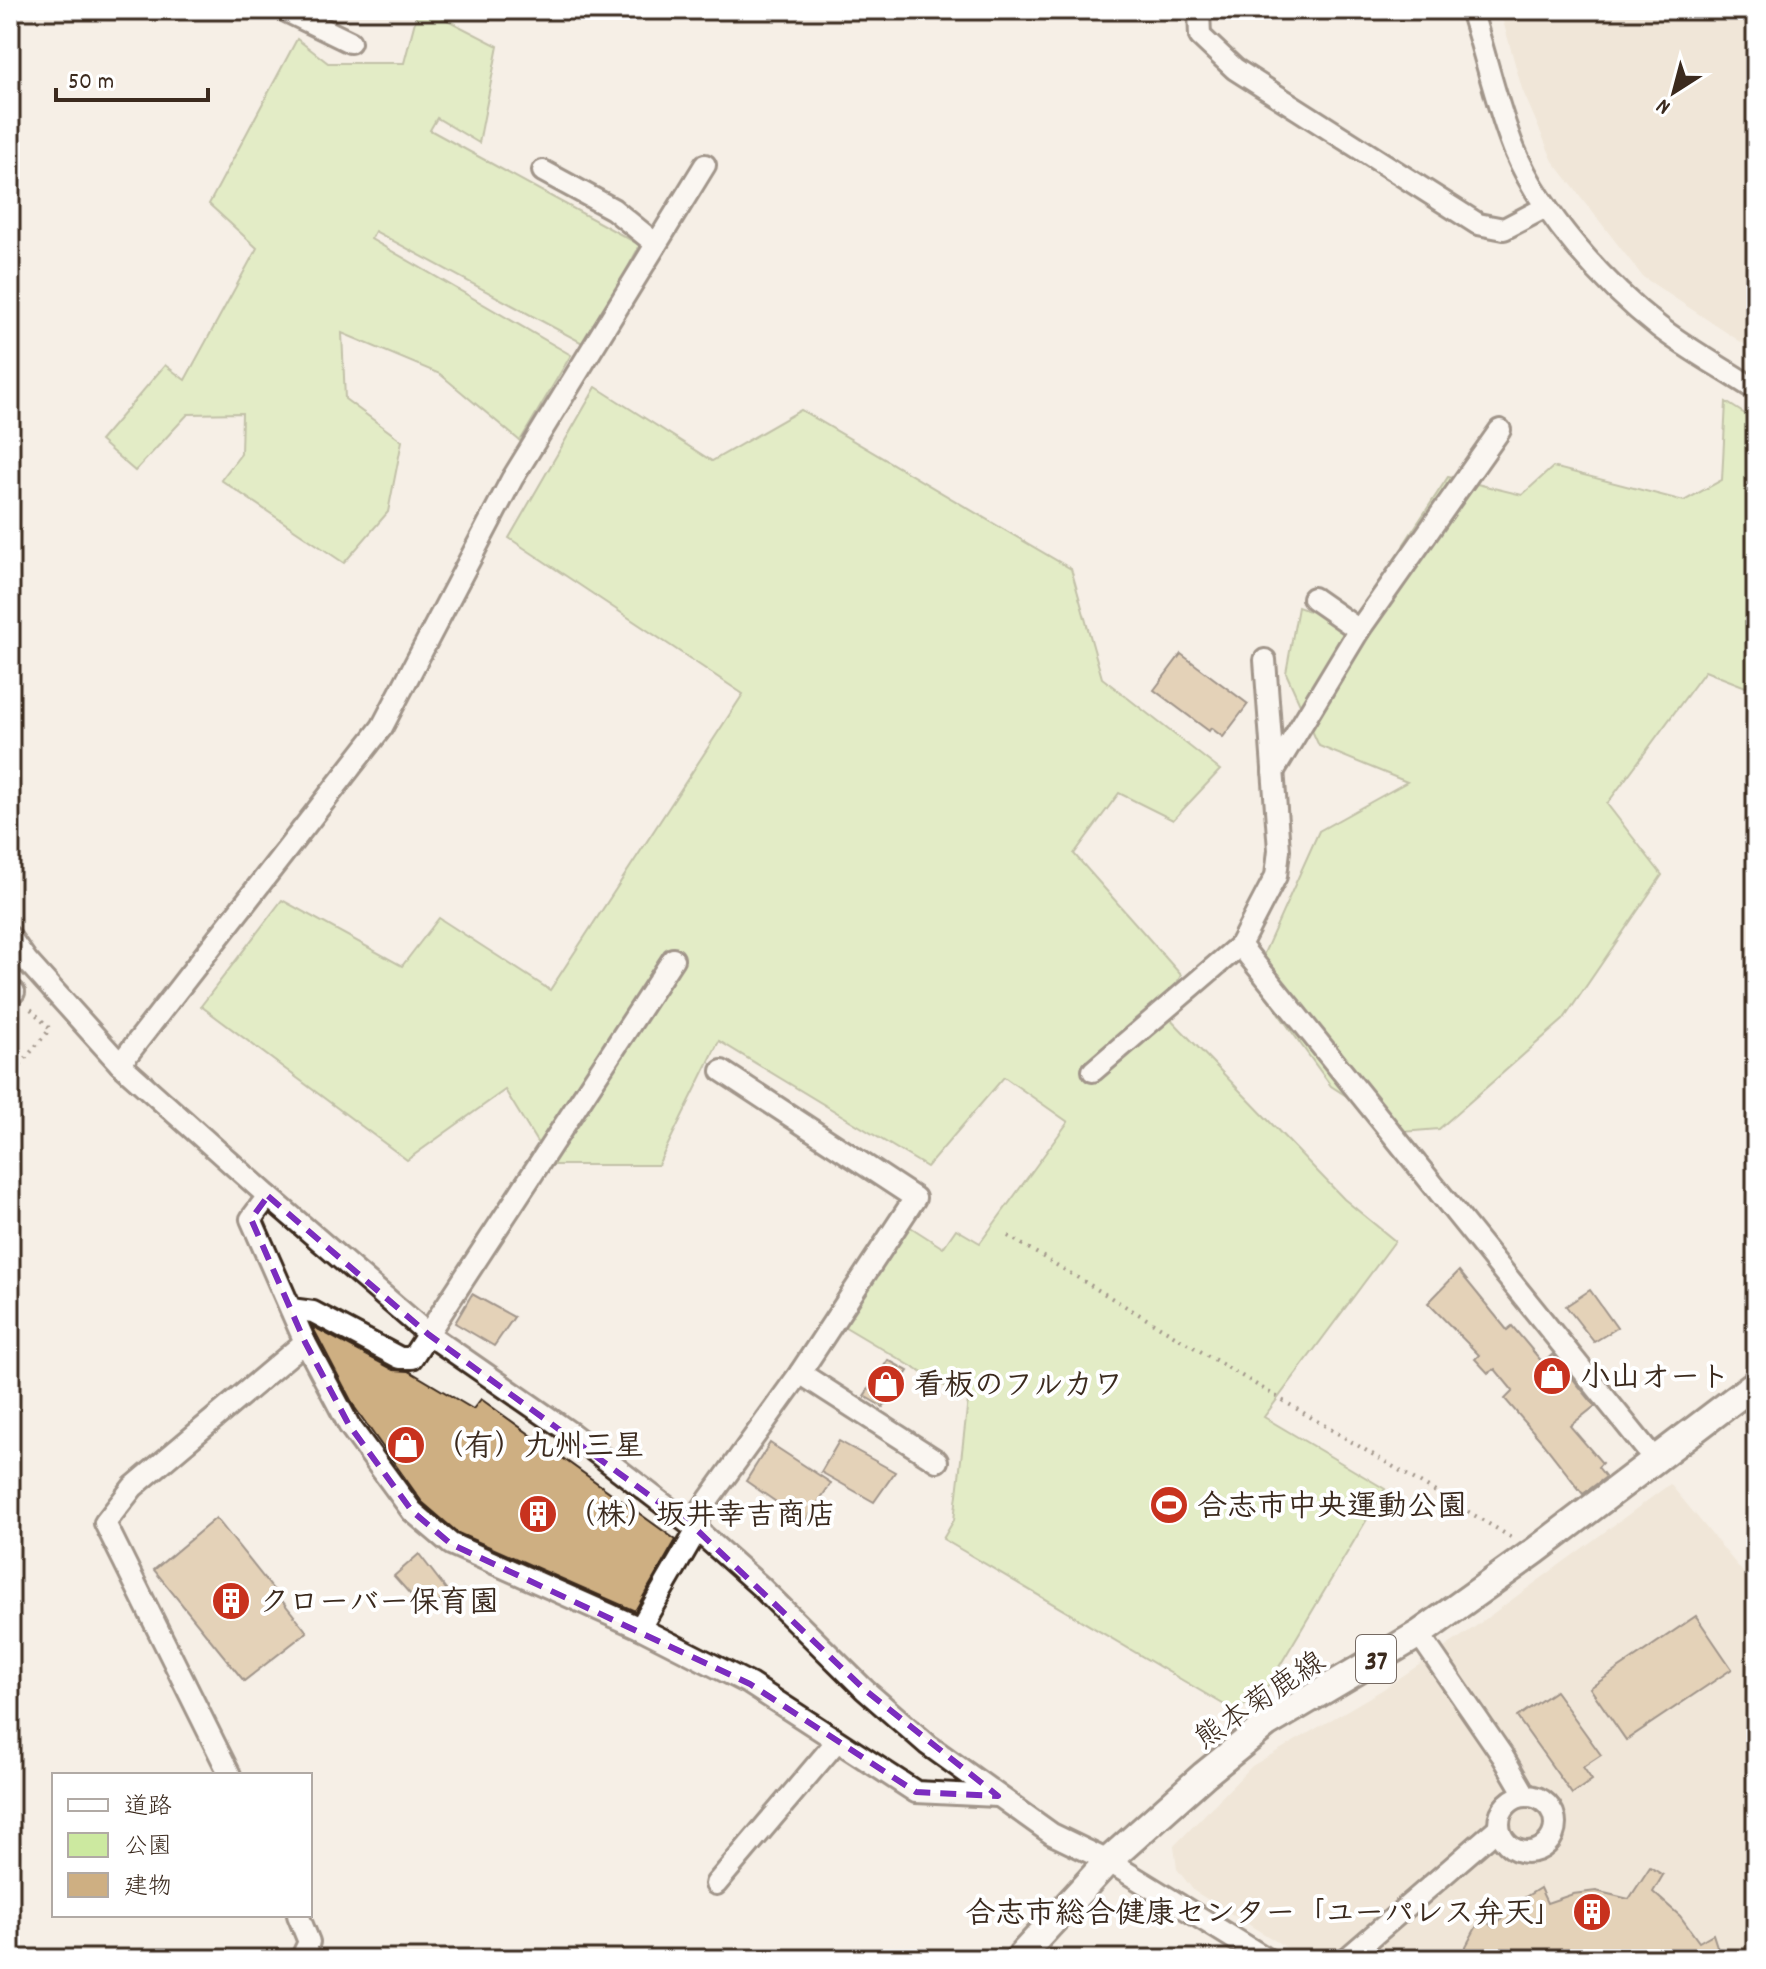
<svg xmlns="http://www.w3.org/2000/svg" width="1766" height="1969" font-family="Dekko,'Klee One',sans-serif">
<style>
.built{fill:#e9dcc8}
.green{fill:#cce9a0;stroke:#848a5f;stroke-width:2}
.building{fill:#ceaf82;stroke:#3b2a1e;stroke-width:2}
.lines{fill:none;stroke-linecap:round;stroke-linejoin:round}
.minor-casing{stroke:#3b2a1e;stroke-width:26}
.major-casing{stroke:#3b2a1e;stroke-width:32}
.path{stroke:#3b2a1e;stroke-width:4;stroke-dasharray:2 6;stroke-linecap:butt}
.minor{stroke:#fff;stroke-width:20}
.major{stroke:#fff;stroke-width:26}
.marked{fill:none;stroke:#7b2cbf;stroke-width:6;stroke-dasharray:16 10;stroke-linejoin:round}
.labels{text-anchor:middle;stroke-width:8;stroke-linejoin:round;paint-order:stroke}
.shield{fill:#fff;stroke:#766a62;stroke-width:2}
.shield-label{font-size:28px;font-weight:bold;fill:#3b2a1e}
.poi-label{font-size:30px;font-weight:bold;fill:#3b2a1e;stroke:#fff;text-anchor:start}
.street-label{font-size:30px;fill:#3b2a1e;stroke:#fff}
</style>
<rect width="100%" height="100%" fill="#f5efe6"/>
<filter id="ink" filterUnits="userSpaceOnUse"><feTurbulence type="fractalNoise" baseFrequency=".0125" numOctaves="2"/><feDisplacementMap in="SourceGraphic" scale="16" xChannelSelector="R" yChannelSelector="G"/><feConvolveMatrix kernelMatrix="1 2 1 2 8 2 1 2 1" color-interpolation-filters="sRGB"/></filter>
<g filter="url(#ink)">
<g class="built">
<path d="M1500,10H1756V352L1643,277L1553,161L1522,89Z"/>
<path d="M1670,1484L1756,1588V1959H1305L1194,1891L1177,1869L1174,1846L1252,1766L1382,1690L1472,1629Z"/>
</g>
<g class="green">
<path d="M418,10H428L498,46L479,143L437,118L430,130L640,245L586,345L375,231L371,239L571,355L520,441L440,374L342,333L345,399L402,441L388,512L344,563L221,480L241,454L242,413L188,414L135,471L100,441L165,365L185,380L257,248L209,204L297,39L328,63H404Z"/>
<path d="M596,387L712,461L801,410L1071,569L1102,678L1220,770L1173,820L1119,793L1074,854L1181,975L1163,1011L1344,1199L1395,1241L1264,1417L1385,1489L1260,1699L1233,1710L943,1539L954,1520L968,1400L842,1325L909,1226L943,1248L956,1229L980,1243L1068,1122L1004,1077L927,1167L719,1041L658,1165H551L505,1090L407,1160L201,1006L282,900L402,966L439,918L550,990L743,694L509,538Z"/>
<path d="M1726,402L1756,421V691L1705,671L1607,804L1662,875L1563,1020L1439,1129L1402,1132L1331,1086L1253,978L1319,831L1407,782L1319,746L1286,673L1298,607L1359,628L1385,612L1404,544L1448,477L1522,495L1553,467L1684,501L1722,480Z"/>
</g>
<g class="building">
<path d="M1181,654L1248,704L1223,737L1211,728L1209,731L1154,690Z"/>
<path d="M1459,1271L1507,1330L1512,1326L1543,1363L1553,1354L1595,1406L1570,1426L1602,1463L1598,1467L1606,1477L1583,1494L1543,1443L1505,1399L1513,1391L1495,1369L1488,1373L1475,1359L1479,1355L1428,1303Z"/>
<path d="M1590,1290L1617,1328L1594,1342L1566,1306Z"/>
<path d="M472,1294L514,1317L494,1346L455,1323Z"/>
<path d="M312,1326L394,1370L409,1371L473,1409L481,1399L676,1540L635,1611L458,1533L422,1502L355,1408Z"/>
<path d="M888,1360L908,1371L883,1407L864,1396Z"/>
<path d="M839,1441L895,1472L874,1502L821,1472Z"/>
<path d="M770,1443L831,1483L805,1522L746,1481Z"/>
<path d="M216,1518L307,1632L244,1681L154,1570Z"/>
<path d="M419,1554L449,1593L427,1613L394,1576Z"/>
<path d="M1696,1616L1732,1669L1626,1740L1590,1688Z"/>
<path d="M1555,1691L1601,1755L1583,1767L1592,1780L1572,1794L1517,1717Z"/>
<path d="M1650,1867L1663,1875L1653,1892L1680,1916L1699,1942L1713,1934L1721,1959H1463L1465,1948L1481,1918L1494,1927L1514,1904L1540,1888L1547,1903L1573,1894L1596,1891L1629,1899Z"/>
</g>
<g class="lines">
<g class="minor-casing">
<g id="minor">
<path d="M284,10L350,42"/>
<path d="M1199,10L1200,36L1235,69L1478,224L1504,229L1546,207"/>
<path d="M1471,10C1486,56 1496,104 1514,149C1541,214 1604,284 1659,327C1689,350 1724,369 1756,390"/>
<path d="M543,171L613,209L656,244"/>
<path d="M1313,598L1359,630"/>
<path d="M1265,660L1279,850L1276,876L1240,945L1655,1460"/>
<path d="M1273,772L1359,630L1500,430"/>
<path d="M10,937L27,961L120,1064L268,1196L428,1334L572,1434L697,1530L760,1586L865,1690L928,1745L1052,1834L1108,1861L1267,1959"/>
<path d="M10,989L14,992"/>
<path d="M120,1064L382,727L512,479L705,165"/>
<path d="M1093,1071L1240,945"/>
<path d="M268,1196L251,1219L305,1342L349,1425L412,1511L451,1544L640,1628L750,1684L916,1792L997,1796"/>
<path d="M291,1309L313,1312L400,1358H412L673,959"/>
<path d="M800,1373L937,1461"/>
<path d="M640,1628L697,1530L699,1513L800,1373L915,1198L722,1071"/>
<path d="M1419,1634L1502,1755L1526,1796"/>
<path d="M230,1775L105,1523L133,1487L305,1342"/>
<circle cx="1527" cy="1824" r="28"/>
<path d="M716,1884L837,1741"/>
<path d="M298,1915L309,1942L301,1959"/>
<path d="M1346,1959L1499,1827"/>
</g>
</g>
<g class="major-casing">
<path id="major" d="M1018,1959L1108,1861L1204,1775L1267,1724L1419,1634L1535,1551L1756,1383"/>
</g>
<g class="path">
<path d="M10,1077L50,1029L27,1005"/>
<path d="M1008,1236L1514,1539"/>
</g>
<use href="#minor" class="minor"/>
<use href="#major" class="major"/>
</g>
</g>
<path d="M0 0H1766V1969H0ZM268,1196L428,1334L697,1530L865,1690L998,1796L916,1792L750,1684L451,1544L412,1511L349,1425L305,1342L251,1219Z" fill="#f5efe6" fill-opacity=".55" fill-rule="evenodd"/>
<path class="marked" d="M268,1196L428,1334L697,1530L865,1690L998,1796L916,1792L750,1684L451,1544L412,1511L349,1425L305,1342L251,1219Z"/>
<defs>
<g id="shop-disc" transform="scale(2)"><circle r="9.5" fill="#c8321e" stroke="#fff"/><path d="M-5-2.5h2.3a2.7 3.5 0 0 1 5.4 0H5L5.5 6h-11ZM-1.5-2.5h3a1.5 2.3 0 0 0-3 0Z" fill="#fff"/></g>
<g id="stadium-disc" transform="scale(2)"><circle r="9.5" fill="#c8321e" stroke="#fff"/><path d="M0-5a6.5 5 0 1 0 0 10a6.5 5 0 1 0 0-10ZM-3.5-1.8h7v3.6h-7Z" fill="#fff"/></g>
<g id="building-disc" transform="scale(2)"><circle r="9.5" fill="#c8321e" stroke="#fff"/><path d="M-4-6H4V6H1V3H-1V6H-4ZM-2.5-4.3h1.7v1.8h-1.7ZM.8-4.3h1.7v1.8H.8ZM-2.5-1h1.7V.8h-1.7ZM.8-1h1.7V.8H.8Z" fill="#fff"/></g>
</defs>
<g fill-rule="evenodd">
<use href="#shop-disc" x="1552" y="1376"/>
<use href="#shop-disc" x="886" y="1384"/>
<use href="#shop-disc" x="406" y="1445"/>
<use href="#stadium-disc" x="1169" y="1505"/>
<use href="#building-disc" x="538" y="1514"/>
<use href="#building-disc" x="231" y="1601"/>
<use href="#building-disc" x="1592" y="1912"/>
</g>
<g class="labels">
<rect class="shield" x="1356" y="1635" width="40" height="48" rx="6"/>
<g class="shield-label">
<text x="1376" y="1669">37</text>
</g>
<g class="poi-label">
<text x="1580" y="1386">小山オート</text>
<text x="914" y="1394">看板のフルカワ</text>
<text x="434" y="1455">（有）九州三星</text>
<text x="1197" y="1515">合志市中央運動公園</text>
<text x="566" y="1524">（株）坂井幸吉商店</text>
<text x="259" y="1611">クローバー保育園</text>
<text x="1564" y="1922" text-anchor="end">合志市総合健康センター「ユーパレス弁天」</text>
</g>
<g class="street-label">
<text transform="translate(1259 1699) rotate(-34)" y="10">熊本菊鹿線</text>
</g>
</g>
<rect width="1766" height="1969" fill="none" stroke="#fff" stroke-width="40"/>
<rect x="20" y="20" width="1726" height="1929" fill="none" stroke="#3b2a1e" stroke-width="3" filter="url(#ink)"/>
<rect x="52" y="1773" width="260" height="144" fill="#ffffff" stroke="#b1aaa5" stroke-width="2"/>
<rect x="68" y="1799" width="40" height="12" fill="#ffffff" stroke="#b1aaa5" stroke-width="2"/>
<text x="124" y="1813" font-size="24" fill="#3b2a1e">道路</text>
<rect x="68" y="1833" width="40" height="24" fill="#cce9a0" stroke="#b1aaa5" stroke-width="2"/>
<text x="124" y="1853" font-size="24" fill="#3b2a1e">公園</text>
<rect x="68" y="1873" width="40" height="24" fill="#ceaf82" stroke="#b1aaa5" stroke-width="2"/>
<text x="124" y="1893" font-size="24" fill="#3b2a1e">建物</text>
<g transform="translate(1674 92) rotate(216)" stroke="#ffffff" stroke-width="6" paint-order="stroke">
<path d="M0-6L14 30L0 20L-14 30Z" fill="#3b2a1e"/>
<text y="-12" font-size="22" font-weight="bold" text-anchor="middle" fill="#3b2a1e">N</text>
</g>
<path d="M56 88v12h152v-12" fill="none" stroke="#3b2a1e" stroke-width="4"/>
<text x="68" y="88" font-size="24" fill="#3b2a1e" stroke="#ffffff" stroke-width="6" paint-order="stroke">50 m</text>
</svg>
